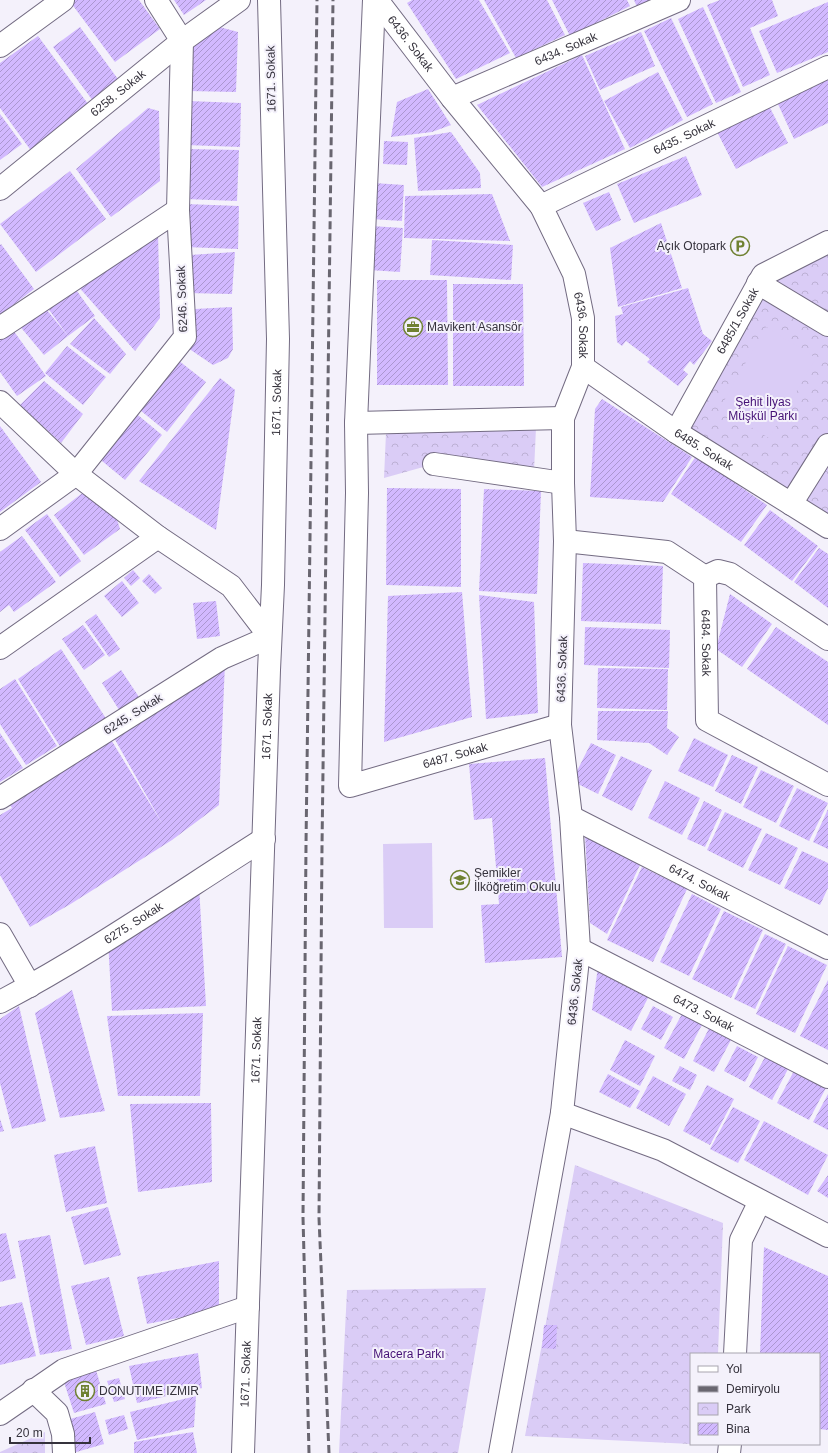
<svg xmlns="http://www.w3.org/2000/svg" width="828" height="1453" font-family="Helvetica,sans-serif">
<style>
.park{fill:url(#park-crowns)}
.pitch{fill:#daccf6}
.building{fill:url(#building-hatch)}
.lines{fill:none;stroke-linecap:round;stroke-linejoin:round}
.minor-casing{stroke:#736b82;stroke-width:24}
.minor{stroke:#fff;stroke-width:22}
.rail{stroke:#696670;stroke-width:3;stroke-dasharray:8 4;stroke-linecap:butt}
.labels{text-anchor:middle;stroke-width:4;stroke-linejoin:round;paint-order:stroke}
.street-label{font-size:12px;fill:#35323c;stroke:#f4f1fb}
.poi-label{font-size:12px;fill:#35323c;stroke:#f4f1fb;text-anchor:start}
.park-label{font-size:12px;fill:#451176;stroke:#f4f1fb}
</style>
<defs>
<pattern id="park-crowns" width="20" height="18" patternUnits="userSpaceOnUse"><rect width="20" height="18" fill="#daccf6"/><path d="M2 6a3 3 0 1 1 6 0M12 15a3 3 0 1 1 6 0" fill="none" stroke="#bcb0d4"/></pattern>
<pattern id="building-hatch" width="6" height="6" patternUnits="userSpaceOnUse"><rect width="6" height="6" fill="#d2b9ff"/><path d="M-1 1l2-2M0 6l6-6M5 7l2-2" fill="none" stroke="#ab97d0"/></pattern>
</defs>
<rect width="100%" height="100%" fill="#f4f1fb"/>
<g class="park">
<path d="M828,242V527L676,432L763,275Z"/>
<path d="M536,428L534,471L434,464L384,478L386,433Z"/>
<path d="M575,1165L723,1223L718,1354H691V1444L525,1436Z"/>
<path d="M486,1288L458,1453H339L347,1290Z"/>
<path d="M45,1432V1453H0V1452Z"/>
</g>
<g class="pitch">
<path d="M766,327L816,358L769,438L720,408Z"/>
<path d="M432,843L433,928H384L383,844Z"/>
</g>
<g class="building">
<path d="M75,0H139L160,29L115,62L71,3Z"/>
<path d="M174,0H206L184,15Z"/>
<path d="M412,0H479L510,53L456,79L407,3Z"/>
<path d="M484,0H547L565,35L516,58Z"/>
<path d="M552,0H627L630,6L570,36Z"/>
<path d="M634,0H652L637,7Z"/>
<path d="M720,0H772L778,16L750,28L770,75L743,87L707,5Z"/>
<path d="M828,2V52L777,73L759,31Z"/>
<path d="M703,7L741,92L716,103L678,19Z"/>
<path d="M671,18L713,104L687,117L644,31Z"/>
<path d="M212,25L238,32L236,92L188,91L192,44Z"/>
<path d="M80,27L123,86L96,105L53,47Z"/>
<path d="M641,32L655,66L600,90L585,56Z"/>
<path d="M38,36L91,108L32,152L0,108V63Z"/>
<path d="M582,55L625,149L542,187L477,105Z"/>
<path d="M658,72L683,120L630,148L604,101Z"/>
<path d="M828,78V123L794,139L777,102Z"/>
<path d="M428,89L451,125L432,132L391,137L397,102Z"/>
<path d="M766,100L788,143L736,169L714,126Z"/>
<path d="M188,101L241,103L240,147L186,145Z"/>
<path d="M148,108L159,111L160,181L111,217L76,169Z"/>
<path d="M0,114L22,144L0,160Z"/>
<path d="M451,132L480,173L481,188L418,191L414,138Z"/>
<path d="M384,141L408,142L407,165L383,164Z"/>
<path d="M186,149L239,150L237,201L185,199Z"/>
<path d="M686,156L702,195L634,223L617,184Z"/>
<path d="M70,171L106,219L36,272L0,224Z"/>
<path d="M374,183L404,185L402,221L371,219Z"/>
<path d="M609,192L621,220L596,231L583,203Z"/>
<path d="M492,194L510,241L404,238L405,196Z"/>
<path d="M186,204L239,206L238,249L185,247Z"/>
<path d="M661,223L682,288L618,307L610,248Z"/>
<path d="M371,226L403,228L400,272L369,270Z"/>
<path d="M158,233L160,318L135,351L77,285Z"/>
<path d="M432,240L513,245L511,280L430,275Z"/>
<path d="M1,244L34,289L0,315V245Z"/>
<path d="M235,252L232,294L186,293L190,255Z"/>
<path d="M377,280H447L448,385H377Z"/>
<path d="M453,284H523L524,386H453Z"/>
<path d="M74,287L95,316L68,336L47,307Z"/>
<path d="M688,288L703,334L712,341L694,365L690,361L683,370L688,374L678,386L647,362L650,359L626,341L622,346L617,342L615,316L623,314L621,307Z"/>
<path d="M42,304L68,336L44,355L18,324Z"/>
<path d="M232,307L233,349L228,358L213,365L185,346L195,309Z"/>
<path d="M94,318L126,354L110,374L70,344Z"/>
<path d="M13,330L46,376L17,396L0,372V340Z"/>
<path d="M67,346L106,377L83,405L45,373Z"/>
<path d="M174,357L206,382L167,432L135,406Z"/>
<path d="M220,378L235,390L216,530L139,481Z"/>
<path d="M44,381L83,414L61,443L20,405Z"/>
<path d="M602,399L692,457L663,502L590,497L595,409Z"/>
<path d="M133,411L162,435L125,480L96,456Z"/>
<path d="M0,426L41,482L0,512Z"/>
<path d="M696,456L767,505L741,542L671,494Z"/>
<path d="M387,488L461,489V587L386,585Z"/>
<path d="M484,489L541,491L537,594L479,591Z"/>
<path d="M85,491L114,510L120,529L84,555L54,515Z"/>
<path d="M770,510L818,546L792,581L744,545Z"/>
<path d="M47,514L81,561L60,577L25,530Z"/>
<path d="M22,536L56,582L14,612L9,605L0,612V552Z"/>
<path d="M819,548L828,554V608L794,582Z"/>
<path d="M583,563L663,566L661,624L581,621Z"/>
<path d="M133,570L140,578L131,586L124,578Z"/>
<path d="M149,574L162,588L155,594L142,581Z"/>
<path d="M122,581L139,603L122,617L104,596Z"/>
<path d="M462,592L472,717L384,742L388,596Z"/>
<path d="M730,594L772,624L742,667L716,649Z"/>
<path d="M479,595L534,602L538,713L486,719Z"/>
<path d="M216,601L220,636L197,639L193,603Z"/>
<path d="M96,614L120,649L109,657L85,622Z"/>
<path d="M83,625L105,655L84,670L62,639Z"/>
<path d="M585,627L670,630L669,668L584,665Z"/>
<path d="M776,627L828,662V725L747,669Z"/>
<path d="M61,649L107,720L61,748L18,679Z"/>
<path d="M225,663L219,805L172,840L69,905L30,927L0,875V815L12,808L10,805L72,762L110,738L163,825L113,736Z"/>
<path d="M598,668L668,669L667,710L597,708Z"/>
<path d="M121,670L143,703L123,716L102,683Z"/>
<path d="M15,679L57,746L26,765L0,724V689Z"/>
<path d="M598,711H668L667,728L679,737L667,755L649,743L597,740Z"/>
<path d="M0,733L23,768L0,782Z"/>
<path d="M694,738L728,755L713,787L678,771Z"/>
<path d="M591,743L616,755L598,794L572,781Z"/>
<path d="M732,755L758,767L741,804L715,791Z"/>
<path d="M621,756L652,770L632,811L602,796Z"/>
<path d="M545,758L562,957L485,963L481,905L499,904L492,818L474,820L469,764Z"/>
<path d="M761,770L794,786L776,823L743,807Z"/>
<path d="M665,781L700,798L682,835L648,818Z"/>
<path d="M797,788L828,803L809,841L779,826Z"/>
<path d="M704,801L722,810L705,847L687,839Z"/>
<path d="M828,809V849L813,842Z"/>
<path d="M725,812L762,829L743,868L707,850Z"/>
<path d="M766,833L798,848L780,885L748,870Z"/>
<path d="M585,835L640,865L607,934L590,923Z"/>
<path d="M802,851L828,863V888L820,905L784,888Z"/>
<path d="M642,867L687,889L653,962L607,940Z"/>
<path d="M199,886L206,1006L112,1011L108,941Z"/>
<path d="M692,894L721,909L689,976L660,962Z"/>
<path d="M724,911L763,930L731,998L692,979Z"/>
<path d="M765,934L786,944L755,1009L734,999Z"/>
<path d="M788,946L827,965L795,1033L756,1014Z"/>
<path d="M598,967L649,996L631,1031L592,1010Z"/>
<path d="M828,980V1050L800,1036Z"/>
<path d="M72,990L105,1111L60,1118L35,1013Z"/>
<path d="M19,1006L46,1121L12,1129L0,1083V1019Z"/>
<path d="M653,1006L673,1017L661,1040L641,1029Z"/>
<path d="M684,1010L704,1021L684,1059L664,1048Z"/>
<path d="M203,1013L200,1096H118L107,1016Z"/>
<path d="M711,1024L733,1036L714,1072L693,1061Z"/>
<path d="M625,1040L655,1056L640,1086L610,1070Z"/>
<path d="M737,1046L758,1057L745,1082L724,1071Z"/>
<path d="M766,1055L789,1067L772,1100L749,1087Z"/>
<path d="M680,1066L697,1075L690,1090L672,1081Z"/>
<path d="M795,1069L827,1086L809,1120L777,1103Z"/>
<path d="M608,1074L640,1091L630,1108L599,1092Z"/>
<path d="M653,1076L686,1094L669,1126L636,1108Z"/>
<path d="M707,1085L734,1099L710,1145L683,1131Z"/>
<path d="M828,1094V1130L813,1122Z"/>
<path d="M211,1103L212,1182L138,1192L130,1104Z"/>
<path d="M733,1107L760,1121L738,1163L710,1149Z"/>
<path d="M0,1119L4,1131L0,1132Z"/>
<path d="M764,1121L828,1155L808,1195L744,1160Z"/>
<path d="M95,1146L107,1203L66,1212L54,1155Z"/>
<path d="M828,1175V1198L817,1191Z"/>
<path d="M108,1207L121,1255L84,1265L71,1217Z"/>
<path d="M6,1233L16,1278L0,1282V1234Z"/>
<path d="M50,1235L72,1349L40,1355L18,1241Z"/>
<path d="M764,1247L828,1276V1430L819,1429V1354H760Z"/>
<path d="M219,1261V1310L147,1324L137,1277Z"/>
<path d="M109,1277L124,1336L86,1345L71,1286Z"/>
<path d="M22,1302L36,1356L0,1365V1307Z"/>
<path d="M544,1325H557L556,1349L542,1348Z"/>
<path d="M198,1353L202,1388L137,1403L129,1366Z"/>
<path d="M96,1370L106,1404L74,1413L63,1379Z"/>
<path d="M119,1378L125,1399L114,1402L107,1381Z"/>
<path d="M196,1396L194,1427L137,1440L130,1412Z"/>
<path d="M95,1412L104,1444L73,1453L63,1421Z"/>
<path d="M124,1415L128,1429L109,1435L105,1420Z"/>
<path d="M193,1432L197,1453H134V1442Z"/>
</g>
<g class="lines">
<g class="minor-casing">
<g id="minor">
<path id="s1" d="M374,0L356,423L357,493L350,786L560,725"/>
<path id="s2" d="M377,0L452,98L541,206L574,274L583,318V367L563,418V483L565,541L560,725L571,817L579,949L562,1113L663,1150L828,1236"/>
<path d="M0,46L63,0"/>
<path id="s3" d="M452,98L679,0"/>
<path id="s4" d="M0,189L182,41L239,0"/>
<path id="s5" d="M541,206L828,67"/>
<path d="M758,283L828,325"/>
<path d="M0,328L178,210"/>
<path id="s6" d="M583,367L676,432L828,527"/>
<path d="M0,402L76,474L158,537L231,586L270,637L222,658L0,798"/>
<path d="M356,423L563,418"/>
<path id="s7" d="M676,432L763,275L828,242"/>
<path d="M434,464L563,483"/>
<path d="M791,504L828,445"/>
<path d="M0,529L76,474L185,337L178,210L182,41L156,0"/>
<path id="s8" d="M565,541L667,552L705,577L707,720L828,785"/>
<path d="M705,577L718,571L730,574L828,639"/>
<path d="M0,648L158,537"/>
<path id="s9" d="M571,817L828,948"/>
<path d="M0,934L30,986"/>
<path id="s10" d="M579,949L828,1077"/>
<path id="s11" d="M0,1002C91,954 177,894 264,839"/>
<path d="M735,1354L741,1240L760,1201"/>
<path d="M33,1390L57,1413L63,1434L64,1453"/>
<path d="M0,1414L64,1370L248,1307"/>
<path id="s12" d="M243,1453L269,670L273,585L278,339L269,0"/>
<path d="M500,1453L562,1113"/>
<path d="M729,1453L730,1444"/>
</g>
</g>
<use href="#minor" class="minor"/>
<g class="rail">
<path d="M309,1453L303,1217L306,845L317,0"/>
<path d="M329,1453L319,1218L322,847L333,0"/>
</g>
</g>
<defs>
<g id="parking-ring" transform="scale(1)"><circle r="9.5" fill="#f4f1fb" stroke="#6f8131" stroke-width="1.5"/><path d="M-3.5-5.5H1a3.5 3.5 0 0 1 0 7H-1V5.5H-3.5ZM-1-3.4V-.6H.8a1.4 1.4 0 0 0 0-2.8Z" fill="#6f8131"/></g>
<g id="office-ring" transform="scale(1)"><circle r="9.5" fill="#f4f1fb" stroke="#6f8131" stroke-width="1.5"/><path d="M-6-3h4V-5.5h4V-3h4V5H-6ZM-1-4.5V-3h2v-1.5ZM-6 0V1H6V0Z" fill="#6f8131"/></g>
<g id="school-ring" transform="scale(1)"><circle r="9.5" fill="#f4f1fb" stroke="#6f8131" stroke-width="1.5"/><path d="M0-5L7-2L0 1L-7-2ZM-4 1L0 2.5L4 1V4Q0 6-4 4Z" fill="#6f8131"/></g>
<g id="building-ring" transform="scale(1)"><circle r="9.5" fill="#f4f1fb" stroke="#6f8131" stroke-width="1.5"/><path d="M-4-6H4V6H1V3H-1V6H-4ZM-2.5-4.3h1.7v1.8h-1.7ZM.8-4.3h1.7v1.8H.8ZM-2.5-1h1.7V.8h-1.7ZM.8-1h1.7V.8H.8Z" fill="#6f8131"/></g>
</defs>
<g fill-rule="evenodd">
<use href="#parking-ring" x="740" y="246"/>
<use href="#office-ring" x="413" y="327"/>
<use href="#school-ring" x="460" y="880"/>
<use href="#building-ring" x="85" y="1391"/>
</g>
<g class="labels">
<g class="street-label">
<text dy="4" stroke="none"><textPath href="#s2" startOffset="55">6436. Sokak</textPath></text>
<text dy="4" stroke="none"><textPath href="#s3" startOffset="124">6434. Sokak</textPath></text>
<text transform="translate(271 79) rotate(-91)" y="4">1671. Sokak</text>
<text dy="4" stroke="none"><textPath href="#s4" startOffset="152">6258. Sokak</textPath></text>
<text dy="4" stroke="none"><textPath href="#s5" startOffset="159">6435. Sokak</textPath></text>
<text transform="translate(182 299) rotate(-92)" y="4">6246. Sokak</text>
<text dy="4" stroke="none"><textPath href="#s7" startOffset="127">6485/1.Sokak</textPath></text>
<text dy="4" stroke="none"><textPath href="#s2" startOffset="391">6436. Sokak</textPath></text>
<text dy="4" stroke="none"><textPath href="#s12" startOffset="1051">1671. Sokak</textPath></text>
<text dy="4" stroke="none"><textPath href="#s6" startOffset="146">6485. Sokak</textPath></text>
<text dy="4" stroke="none"><textPath href="#s8" startOffset="214">6484. Sokak</textPath></text>
<text transform="translate(562 669) rotate(-88)" y="4">6436. Sokak</text>
<text transform="translate(133 714) rotate(-32)" y="4">6245. Sokak</text>
<text dy="4" stroke="none"><textPath href="#s12" startOffset="727">1671. Sokak</textPath></text>
<text dy="4" stroke="none"><textPath href="#s1" startOffset="896">6487. Sokak</textPath></text>
<text dy="4" stroke="none"><textPath href="#s9" startOffset="144">6474. Sokak</textPath></text>
<text dy="4" stroke="none"><textPath href="#s11" startOffset="155">6275. Sokak</textPath></text>
<text transform="translate(575 992) rotate(-84)" y="4">6436. Sokak</text>
<text dy="4" stroke="none"><textPath href="#s10" startOffset="140">6473. Sokak</textPath></text>
<text dy="4" stroke="none"><textPath href="#s12" startOffset="403">1671. Sokak</textPath></text>
<text dy="4" stroke="none"><textPath href="#s12" startOffset="79">1671. Sokak</textPath></text>
</g>
<g class="poi-label">
<text x="726" y="250" text-anchor="end">Açık Otopark</text>
<text x="427" y="331">Mavikent Asansör</text>
<text x="474" y="877">Şemikler<tspan x="474" dy="14">İlköğretim Okulu</tspan></text>
<text x="99" y="1395">DONUTIME IZMIR</text>
</g>
<g class="park-label">
<text x="763" y="406">Şehit İlyas<tspan x="763" dy="14">Müşkül Parkı</tspan></text>
<text x="409" y="1358">Macera Parkı</text>
</g>
</g>
<rect x="690" y="1353" width="130" height="92" fill="#f4f1fb" stroke="#a8a5af"/>
<rect x="698" y="1366" width="20" height="6" fill="#ffffff" stroke="#a8a5af"/>
<text x="726" y="1373" font-size="12" fill="#35323c">Yol</text>
<rect x="698" y="1386" width="20" height="6" fill="#696670" stroke="#a8a5af"/>
<text x="726" y="1393" font-size="12" fill="#35323c">Demiryolu</text>
<rect x="698" y="1403" width="20" height="12" fill="url(#park-crowns)" stroke="#a8a5af"/>
<text x="726" y="1413" font-size="12" fill="#35323c">Park</text>
<rect x="698" y="1423" width="20" height="12" fill="url(#building-hatch)" stroke="#a8a5af"/>
<text x="726" y="1433" font-size="12" fill="#35323c">Bina</text>
<path d="M10 1437v6h80v-6" fill="none" stroke="#35323c" stroke-width="2"/>
<text x="16" y="1437" font-size="12" fill="#35323c" stroke="#f4f1fb" stroke-width="3" paint-order="stroke">20 m</text>
</svg>
